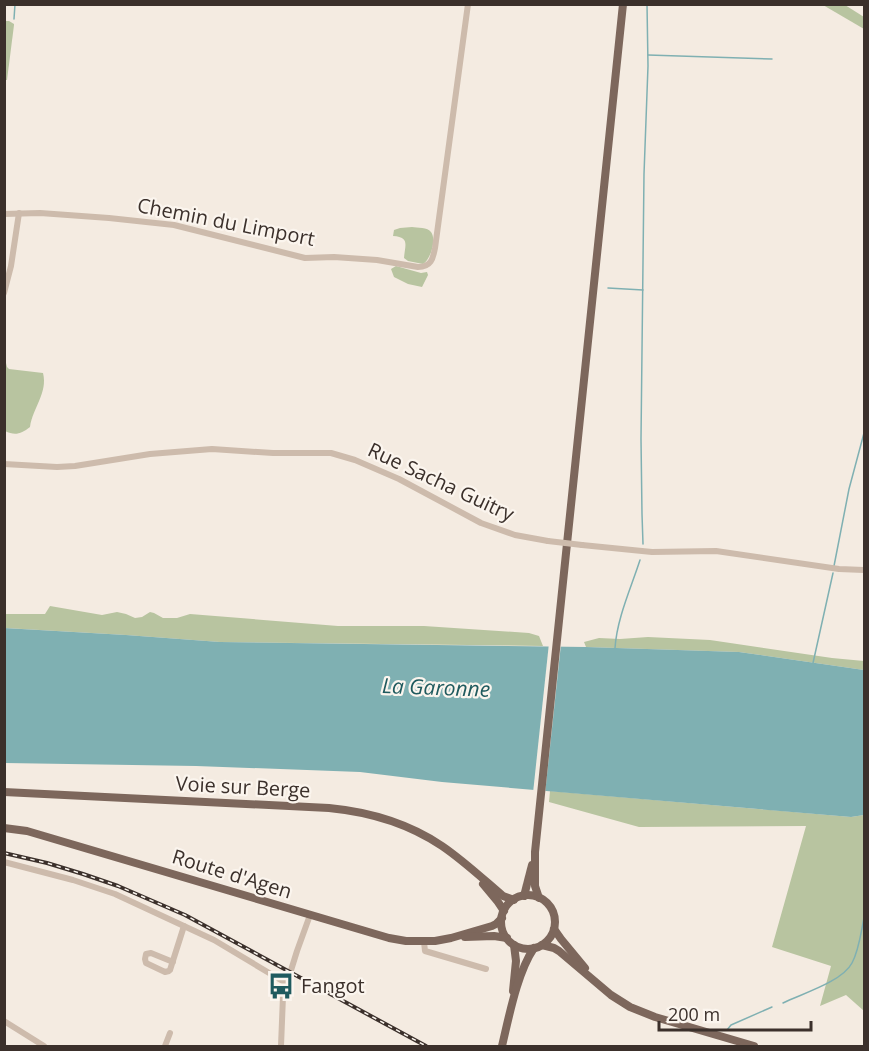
<svg xmlns="http://www.w3.org/2000/svg" width="869" height="1051" font-family="'Open Sans',sans-serif">
<style>
.green{fill:#b8c4a0}
.water{fill:#7fb0b2}
.pier{fill:#f4ebe1}
.lines{fill:none;stroke-linecap:round;stroke-linejoin:round}
.stream{stroke:#7fb0b2;stroke-width:1.5}
.minor{stroke:#cdbbac;stroke-width:6}
.major{stroke:#7d675c;stroke-width:8}
.rail-casing{stroke:#3b302b;stroke-width:4}
.rail{stroke:#fbf5ee;stroke-width:1.5;stroke-dasharray:4.5;stroke-linecap:butt}
.minor-bridge{stroke:#cdbbac;stroke-width:6}
.labels{text-anchor:middle;stroke-width:4.5;stroke-linejoin:round;paint-order:stroke}
.street-label{font-size:20px;fill:#3b302b;stroke:#fbf5ee}
.poi-label{font-size:20px;fill:#3b302b;stroke:#fbf5ee;text-anchor:start}
.water-label{font-size:21px;font-style:italic;fill:#1f5a5e;stroke:#fbf5ee}
</style>
<rect width="100%" height="100%" fill="#f4ebe1"/>
<g class="green">
<path d="M823,5H845L864,17V29Z"/>
<path d="M5,21H9L14,24V25L7,80H4Z"/>
<path d="M412,227C417,228 428,227 431,232C437,240 430,260 423,264L408,261L404,258C405,245 410,237 393,236L394,230L400,228Z"/>
<path d="M396,266L421,273L427,272L428,275L422,287L408,284L394,277L391,269Z"/>
<path d="M5,359L7,367L9,369L43,373C48,393 33,407 30,427C21,434 15,436 5,431Z"/>
<path d="M50,606L102,615L117,612L126,614L135,618L142,617L150,612L154,613L163,618H177L190,614L338,626H424L529,633L539,636L543,646L220,642L126,635L5,628L4,614H45Z"/>
<path d="M648,637L710,640L832,658L864,661V670L739,652L586,647L584,642L599,638L620,639Z"/>
<path d="M550,791L851,817L864,815V1011L846,995L820,1006L831,966L772,947L806,826L639,827L549,802Z"/>
</g>
<path class="water" d="M4,628L126,635L220,642L586,647L739,652L864,670V815L851,817L442,782L360,772L196,766L5,763Z"/>
<path class="pier" d="M549,643L561,644L545,794L533,793Z"/>
<g class="lines">
<g class="stream">
<path d="M14,19L15,4"/>
<path d="M648,55L772,59"/>
<path d="M608,288L643,290"/>
<path d="M643,544L642,514L641,439L644,174L648,66L647,4"/>
<path d="M834,566L849,489L864,433"/>
<path d="M615,648C617,618 631,588 640,560"/>
<path d="M813,663L833,573"/>
<path d="M783,1003C801,994 842,982 852,963C859,950 861,932 864,918"/>
<path d="M727,1030L731,1025L772,1007"/>
</g>
<g class="minor">
<path d="M4,214L40,213L109,218L174,225L305,258L334,257L377,260L418,267C431,267 433,259 435,248L468,4"/>
<path d="M4,293L11,266L19,213"/>
<path d="M4,464L57,467L75,466L150,454L212,449L273,453H331L355,460L399,479L481,523L515,535L548,541"/>
<path d="M582,545L652,552L716,551L839,569L864,570"/>
<path d="M4,862L73,880L115,894L214,940L286,983"/>
<path d="M424,942L425,951L486,969"/>
<path d="M173,962L151,953L146,954L145,959L146,963L165,972L169,971L170,970L184,926"/>
<path d="M4,1021L44,1046"/>
<path d="M165,1046L170,1033"/>
<path d="M281,1046L283,996L297,951L310,915"/>
</g>
<g class="major">
<path d="M4,792L329,808C370,812 408,823 442,846C464,861 483,879 503,896L514,900"/>
<path d="M4,828L27,831L389,938L406,941H435L451,938L492,926L496,924L502,918"/>
<path d="M483,884L498,902L504,911"/>
<circle cx="528" cy="922" r="27"/>
<path d="M524,896L532,865"/>
<path d="M539,898L535,886V852L623,4"/>
<path d="M554,929L561,939L585,968"/>
<path d="M465,937L494,936L507,938"/>
<path d="M542,945L554,948L559,951L611,995L630,1007L655,1017L754,1046"/>
<path d="M513,991L516,961L514,945"/>
<path d="M502,1046C509,1017 517,973 534,948"/>
</g>
<g class="rail-casing">
<path id="rail" d="M4,853L47,863L83,874L118,886L185,915L426,1046"/>
</g>
<use href="#rail" class="rail"/>
<path class="minor-bridge" d="M548,541L582,545"/>
</g>
<defs>
<g id="bus-bare" transform="scale(2.07)"><path d="M-5-6H5V4H4V6H2V4H-2V6H-4V4H-5ZM-3.5-4V0h7V-4ZM-3.5 1.2v1.5H-2V1.2ZM2 1.2v1.5H3.5V1.2Z" fill="#1f5a5e" stroke="#fbf5ee" stroke-width="2.5" paint-order="stroke"/></g>
</defs>
<g fill-rule="evenodd">
<use href="#bus-bare" x="281" y="986"/>
</g>
<g class="labels">
<g class="street-label">
<text transform="translate(226 222) rotate(11)" y="7">Chemin du Limport</text>
<text transform="translate(441 482) rotate(25)" y="7">Rue Sacha Guitry</text>
<text transform="translate(243 787) rotate(3)" y="7">Voie sur Berge</text>
<text transform="translate(232 874) rotate(17)" y="7">Route d'Agen</text>
</g>
<g class="poi-label">
<text x="301" y="993">Fangot</text>
</g>
<g class="water-label">
<text transform="translate(436 688) rotate(2)" y="7">La Garonne</text>
</g>
</g>
<rect width="869" height="1051" fill="none" stroke="#3b302b" stroke-width="12"/>
<path d="M659 1021v9h152v-9" fill="none" stroke="#3b302b" stroke-width="3"/>
<text x="668" y="1021" font-size="18" fill="#3b302b" stroke="#fbf5ee" stroke-width="4.5" paint-order="stroke">200 m</text>
</svg>
